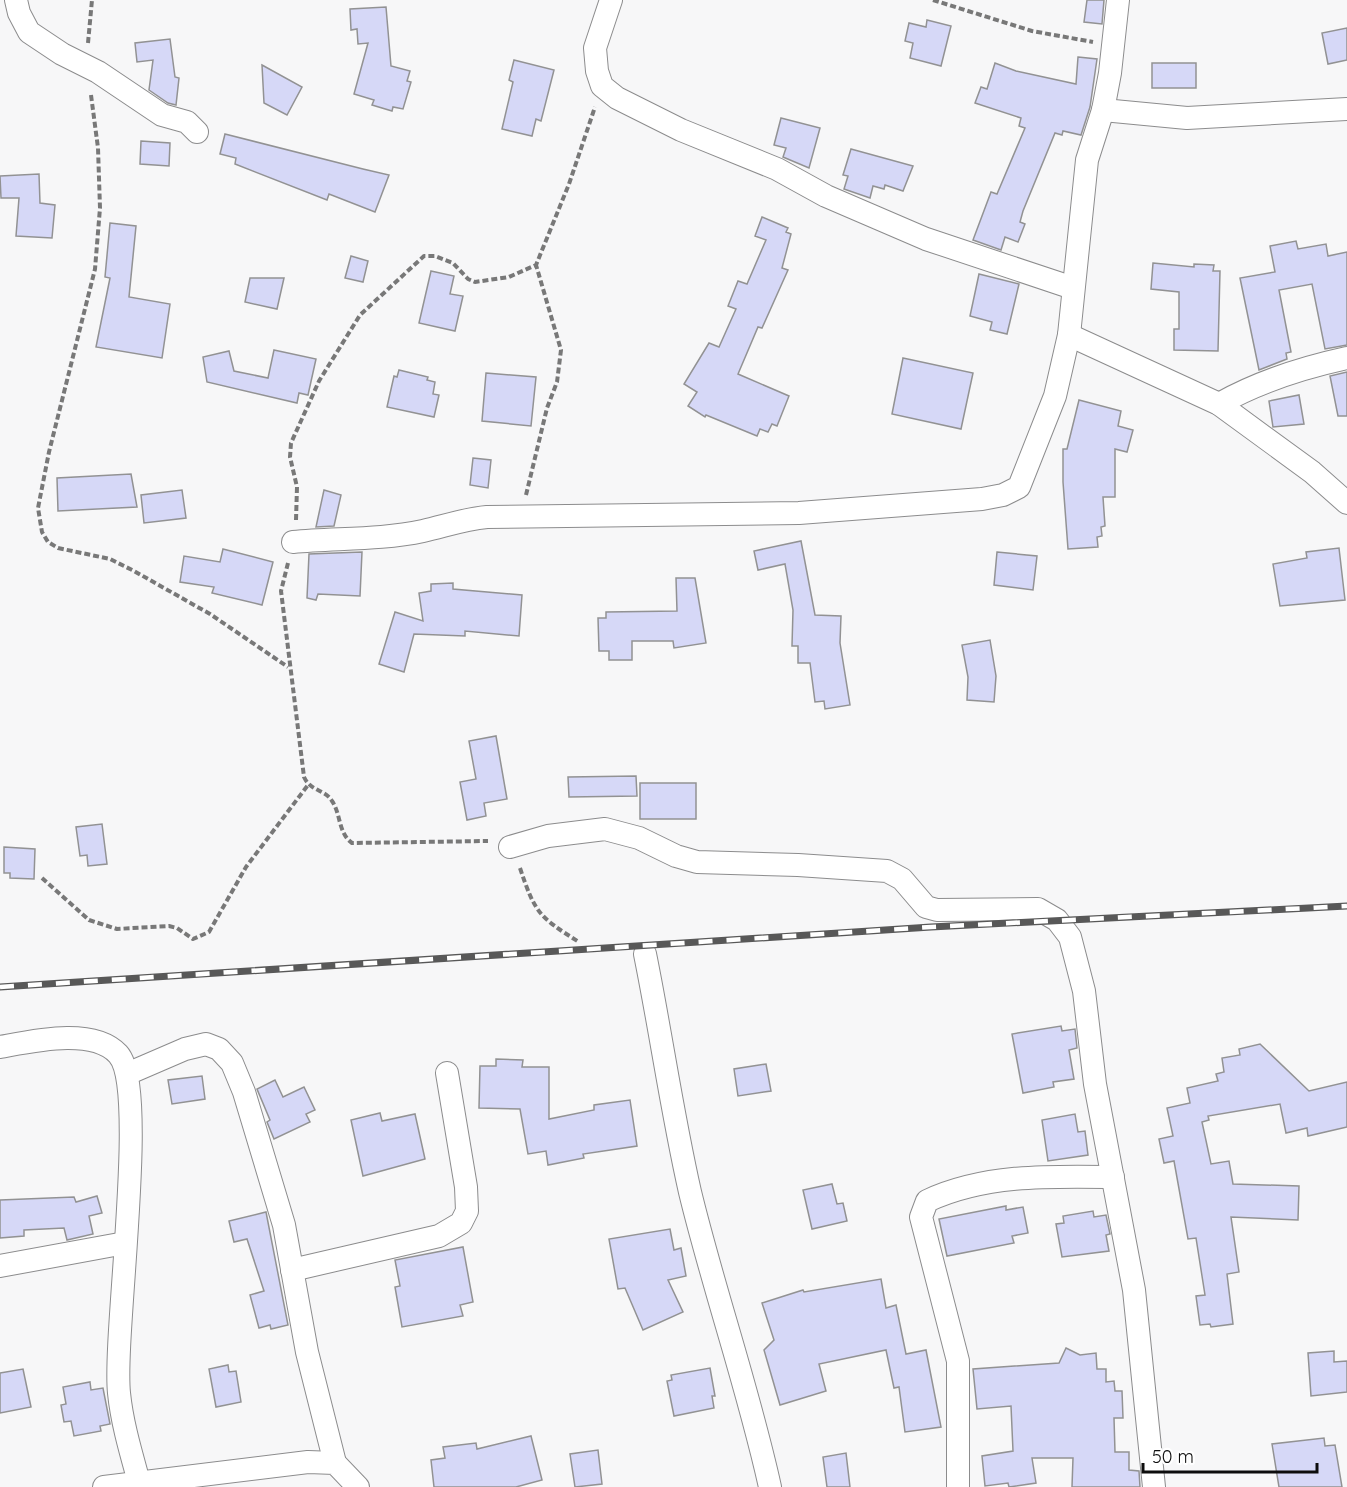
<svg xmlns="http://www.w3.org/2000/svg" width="1347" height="1487" font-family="Quicksand,sans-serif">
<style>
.building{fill:#d6d8f7;stroke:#929293;stroke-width:1.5}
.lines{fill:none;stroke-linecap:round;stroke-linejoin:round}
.street-casing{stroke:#8c8c8d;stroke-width:24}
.path{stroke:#787878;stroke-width:4;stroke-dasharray:6 3;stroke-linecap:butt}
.street{stroke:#fff;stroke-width:22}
.rail-casing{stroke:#585858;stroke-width:7}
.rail{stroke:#fff;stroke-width:4.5;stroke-dasharray:14;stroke-linecap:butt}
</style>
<rect width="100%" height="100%" fill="#f7f7f8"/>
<g class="building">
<path d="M1087,0H1104L1102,24L1084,22Z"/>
<path d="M386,7L391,66L410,71L407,81L411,82L403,109L393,107L392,111L372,105L374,100L354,94L368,43L358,44L357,29L351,30L350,9Z"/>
<path d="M927,20L951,26L941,66L910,58L913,43L905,41L909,23L926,27Z"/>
<path d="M1347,28V60L1328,64L1322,33Z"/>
<path d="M170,39L175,77L179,78L176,105L168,103L149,90L153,60L137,62L135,43Z"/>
<path d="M1078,57L1097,59L1090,107L1081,135L1063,131L1062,135L1055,133L1023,211L1020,222L1025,224L1018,242L1005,237L1001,250L973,240L991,192L997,194L1025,128L1019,126L1021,118L975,103L981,87L987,89L995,63L1016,71L1076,84Z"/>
<path d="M514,60L554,70L541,121L536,119L532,136L502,129L513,82L509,80Z"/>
<rect x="1152" y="63" width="44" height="25"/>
<path d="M262,65L302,87L287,115L264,103Z"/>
<path d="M781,118L820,128L809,168L783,157L786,148L774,145Z"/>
<path d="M225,134L363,169L389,175L375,212L329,194L327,200L235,164L236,158L220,154Z"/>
<path d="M141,141L170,143L169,166L140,164Z"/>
<path d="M851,149L913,166L903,191L885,185L884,189L873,186L870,198L844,189L848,176L843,175Z"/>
<path d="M39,174L40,203L55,205L52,238L16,236L19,198H1L0,176Z"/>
<path d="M762,217L788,228L786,232L791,234L782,268L788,270L762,328L758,327L738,374L789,396L777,426L772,424L768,432L760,429L757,436L706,415L705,417L688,406L697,392L684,384L709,343L719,347L736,309L728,306L738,281L747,284L766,240L755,236Z"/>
<path d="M110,223L136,226L129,297L170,304L162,358L96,347L110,278L105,277Z"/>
<path d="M1296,241L1298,249L1326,244L1328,256L1347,252V345L1325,349L1312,284L1279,290L1291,352L1286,353L1287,359L1259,370L1240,278L1275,272L1270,246Z"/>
<path d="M351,256L368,261L363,282L345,278Z"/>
<path d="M1153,263L1194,267V264L1214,265L1213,271H1220L1218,351L1174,350V329H1179V292L1151,289Z"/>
<path d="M431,271L454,276L450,294L463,296L455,331L419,323Z"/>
<path d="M979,274L1019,284L1007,334L990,330L992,322L970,316Z"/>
<path d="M250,278H284L277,309L245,302Z"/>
<path d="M274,350L316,359L308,395L299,393L297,403L207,382L203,357L229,351L234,371L268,378Z"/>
<path d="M903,358L973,373L961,429L892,414Z"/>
<path d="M399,370L428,377L427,380L435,382L433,394L439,395L434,417L387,407L394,376L397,377Z"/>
<path d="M1347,372V416H1338L1330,376Z"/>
<path d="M486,373L536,377L531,426L482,421Z"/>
<path d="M1299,395L1304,424L1273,427L1269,401Z"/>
<path d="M1079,400L1121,411L1118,426L1133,430L1127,452L1115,449V497H1103L1105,526L1101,527L1102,536L1097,537L1098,547L1068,549L1063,482V449H1067Z"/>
<path d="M473,458L491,460L488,488L470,485Z"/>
<path d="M131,474L137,507L58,511L57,478Z"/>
<path d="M182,490L186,518L144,523L141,495Z"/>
<path d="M324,490L341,495L334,526L316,527Z"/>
<path d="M801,541L815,615L841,616L840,643L850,705L825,709L824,701L815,702L810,663H798V646H792L793,610L785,564L758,570L754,551Z"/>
<path d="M1339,548L1345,600L1280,606L1273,564L1307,558L1306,552Z"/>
<path d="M223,549L273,562L262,605L212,593L214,587L180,582L184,556L220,562Z"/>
<path d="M362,552L360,596L318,594L316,600L307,598L309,554Z"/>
<path d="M997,552L1037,556L1033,590L994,585Z"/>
<path d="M676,578H695L706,643L674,648L673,641H632V660H609V651H599L598,618H606V612L677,611Z"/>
<path d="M453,583V589L522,595L519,636L465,631V636L414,634L404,672L379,664L395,612L423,621L419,593L431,591V584Z"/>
<path d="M990,640L996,676L994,702L967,700L968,677L962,645Z"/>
<path d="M496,736L507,799L484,803L486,816L467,820L460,782L476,779L469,741Z"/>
<path d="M636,776L637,796L569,797L568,777Z"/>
<rect x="640" y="783" width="56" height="36"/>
<path d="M102,824L107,864L88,866L87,855L80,856L76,827Z"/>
<path d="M4,847L35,849L34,879L10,878V873H4Z"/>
<path d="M1061,1026L1062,1031L1075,1029L1077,1048L1069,1050L1074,1079L1053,1082L1054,1087L1023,1093L1012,1034Z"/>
<path d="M1260,1044L1309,1091L1347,1082V1127L1308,1136L1307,1128L1286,1133L1280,1104L1208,1116L1209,1120L1202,1122L1211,1164L1229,1161L1233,1184L1299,1186L1298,1220L1231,1217L1239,1272L1227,1274L1233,1324L1211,1327L1210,1324L1200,1325L1196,1296L1205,1295L1196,1238L1188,1239L1174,1161L1164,1163L1159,1139L1173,1136L1167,1108L1190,1103L1187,1088L1218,1081L1216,1074L1224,1072L1222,1058L1240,1055L1239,1049Z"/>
<path d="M496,1059L523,1060L522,1067H549V1119L594,1110V1105L630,1100L637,1146L583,1154L584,1158L548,1165L546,1151L528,1154L520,1109L479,1108L480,1066H496Z"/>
<path d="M766,1064L771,1091L738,1096L734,1069Z"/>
<path d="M202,1076L205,1099L172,1104L168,1080Z"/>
<path d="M275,1080L283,1097L304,1087L315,1110L306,1114L310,1122L274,1139L267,1122L270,1120L257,1089Z"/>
<path d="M380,1113L382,1121L415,1114L425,1159L363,1176L351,1120Z"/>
<path d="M1075,1114L1078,1132L1085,1131L1088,1155L1048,1161L1042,1120Z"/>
<path d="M832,1184L837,1204L843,1203L847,1221L812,1229L803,1190Z"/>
<path d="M97,1196L102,1213L89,1216L93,1234L67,1240L64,1228L24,1230V1236L0,1238V1200L74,1197L76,1202Z"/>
<path d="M1006,1206V1210L1023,1207L1028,1233L1012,1236L1014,1243L947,1256L939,1219Z"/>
<path d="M1093,1211L1094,1217L1106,1215L1110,1234L1106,1235L1109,1251L1062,1257L1056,1224L1064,1223L1063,1216Z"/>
<path d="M266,1212L288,1325L271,1329L270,1325L259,1328L250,1295L264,1291L247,1239L234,1242L229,1221Z"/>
<path d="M670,1229L674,1250L681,1248L686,1276L668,1280L683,1312L643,1330L625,1288L618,1289L609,1239Z"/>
<path d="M463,1247L473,1302L460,1305L463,1316L402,1327L395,1287L400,1286L395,1260Z"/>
<path d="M881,1279L886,1308L896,1305L906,1354L926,1350L941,1427L905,1432L899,1387L894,1388L886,1350L819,1364L826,1391L780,1405L764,1350L774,1340L762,1303L803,1290L804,1292Z"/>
<path d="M1066,1348L1080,1355L1096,1353L1097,1369H1106V1382L1114,1381L1115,1391H1122L1123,1418H1114L1115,1452H1129V1470L1139,1471L1140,1487H1072L1073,1458H1032L1036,1483L1009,1487L1008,1483L985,1486L982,1456L1013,1451L1011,1406L977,1409L973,1369L1059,1363Z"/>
<path d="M1334,1351V1362L1347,1361V1392L1311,1396L1308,1353Z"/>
<path d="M228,1365L229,1372L236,1371L241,1402L216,1407L209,1369Z"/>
<path d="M710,1368L715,1396H712L714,1408L674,1416L667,1381L672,1380L671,1375Z"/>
<path d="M23,1369L31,1407L0,1413V1373Z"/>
<path d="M90,1382L91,1390L103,1388L110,1424L100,1426L101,1431L74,1436L71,1421L64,1422L61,1405L66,1404L63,1387Z"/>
<path d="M531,1436L542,1480L516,1487H434L431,1460L445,1458L443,1447L476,1443L477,1449Z"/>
<path d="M1324,1438L1325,1446L1335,1445L1342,1487H1279L1272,1444Z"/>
<path d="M598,1450L602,1484L575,1487L570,1454Z"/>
<path d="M846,1453L850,1487H827L823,1457Z"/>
</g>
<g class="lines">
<g class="street-casing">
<g id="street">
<path d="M16,0L19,13L29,32L62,54L98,72L162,115L187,122L197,132"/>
<path d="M611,0L595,48L597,71L602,86L617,98L681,130L777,169L826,196L926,239L1073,288"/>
<path d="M1103,110L1187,118L1347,109"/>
<path d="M1069,335L1219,404L1312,472L1347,503"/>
<path d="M1219,404C1260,381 1301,368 1347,358"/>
<path d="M293,542C336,538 381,540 423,531C445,526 464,519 487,517L799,513L982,499L1003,495L1019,487L1055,396L1069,335L1087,160L1103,110L1110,73L1118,0"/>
<path d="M510,847L548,836L605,829L639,838L676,856L697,862L798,865L887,871L902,879L926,907L937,910L1038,909L1057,920L1070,937L1084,991L1095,1084L1134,1290L1154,1487"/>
<path d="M645,954C661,1033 672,1113 690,1192C714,1291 748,1387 770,1487"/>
<path d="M0,1047C33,1041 93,1027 118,1054C149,1088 113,1332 119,1393C122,1423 131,1453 139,1482"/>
<path d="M127,1074L185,1049L206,1044L219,1049L232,1063L244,1092L284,1225L307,1352L335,1463"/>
<path d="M0,1266L125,1243"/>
<path d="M292,1270L439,1236L461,1223L467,1211L466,1187L447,1073"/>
<path d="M104,1487L308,1462L335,1463L358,1487"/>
<path d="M958,1487V1361L921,1217L927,1201C984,1174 1051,1176 1113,1177"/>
</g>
</g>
<g class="path">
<path d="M933,0L1032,31L1093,42"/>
<path d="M88,43L92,0"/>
<path d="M91,95L98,148L100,208L95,269L49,452L38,508L42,532L48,542L58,548L110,559L134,571L210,614L288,667"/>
<path d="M526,495L547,408L557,382L561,350L536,265"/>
<path d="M296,520L297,487L290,457L291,443L319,381L360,315L424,256H435L453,263L468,279L475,282L509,277L536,265L569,184L595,107"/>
<path d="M288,563L281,591L304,777C311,792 325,789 332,801C341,814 338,833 352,843L488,841"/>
<path d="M520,868C535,913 539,917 579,942"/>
<path d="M42,878L89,920L117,929L169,926L177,928L193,939L209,932L246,867L308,785"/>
</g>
<use href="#street" class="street"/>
<g class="rail-casing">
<path id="rail" d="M0,987L931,927L1347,906"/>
</g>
<use href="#rail" class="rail"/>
</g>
<path d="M1143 1463v9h174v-9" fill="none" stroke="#0d0d0d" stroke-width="3"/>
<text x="1152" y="1463" font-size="18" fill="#0d0d0d" stroke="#ffffff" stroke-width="4.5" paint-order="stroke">50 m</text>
</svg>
